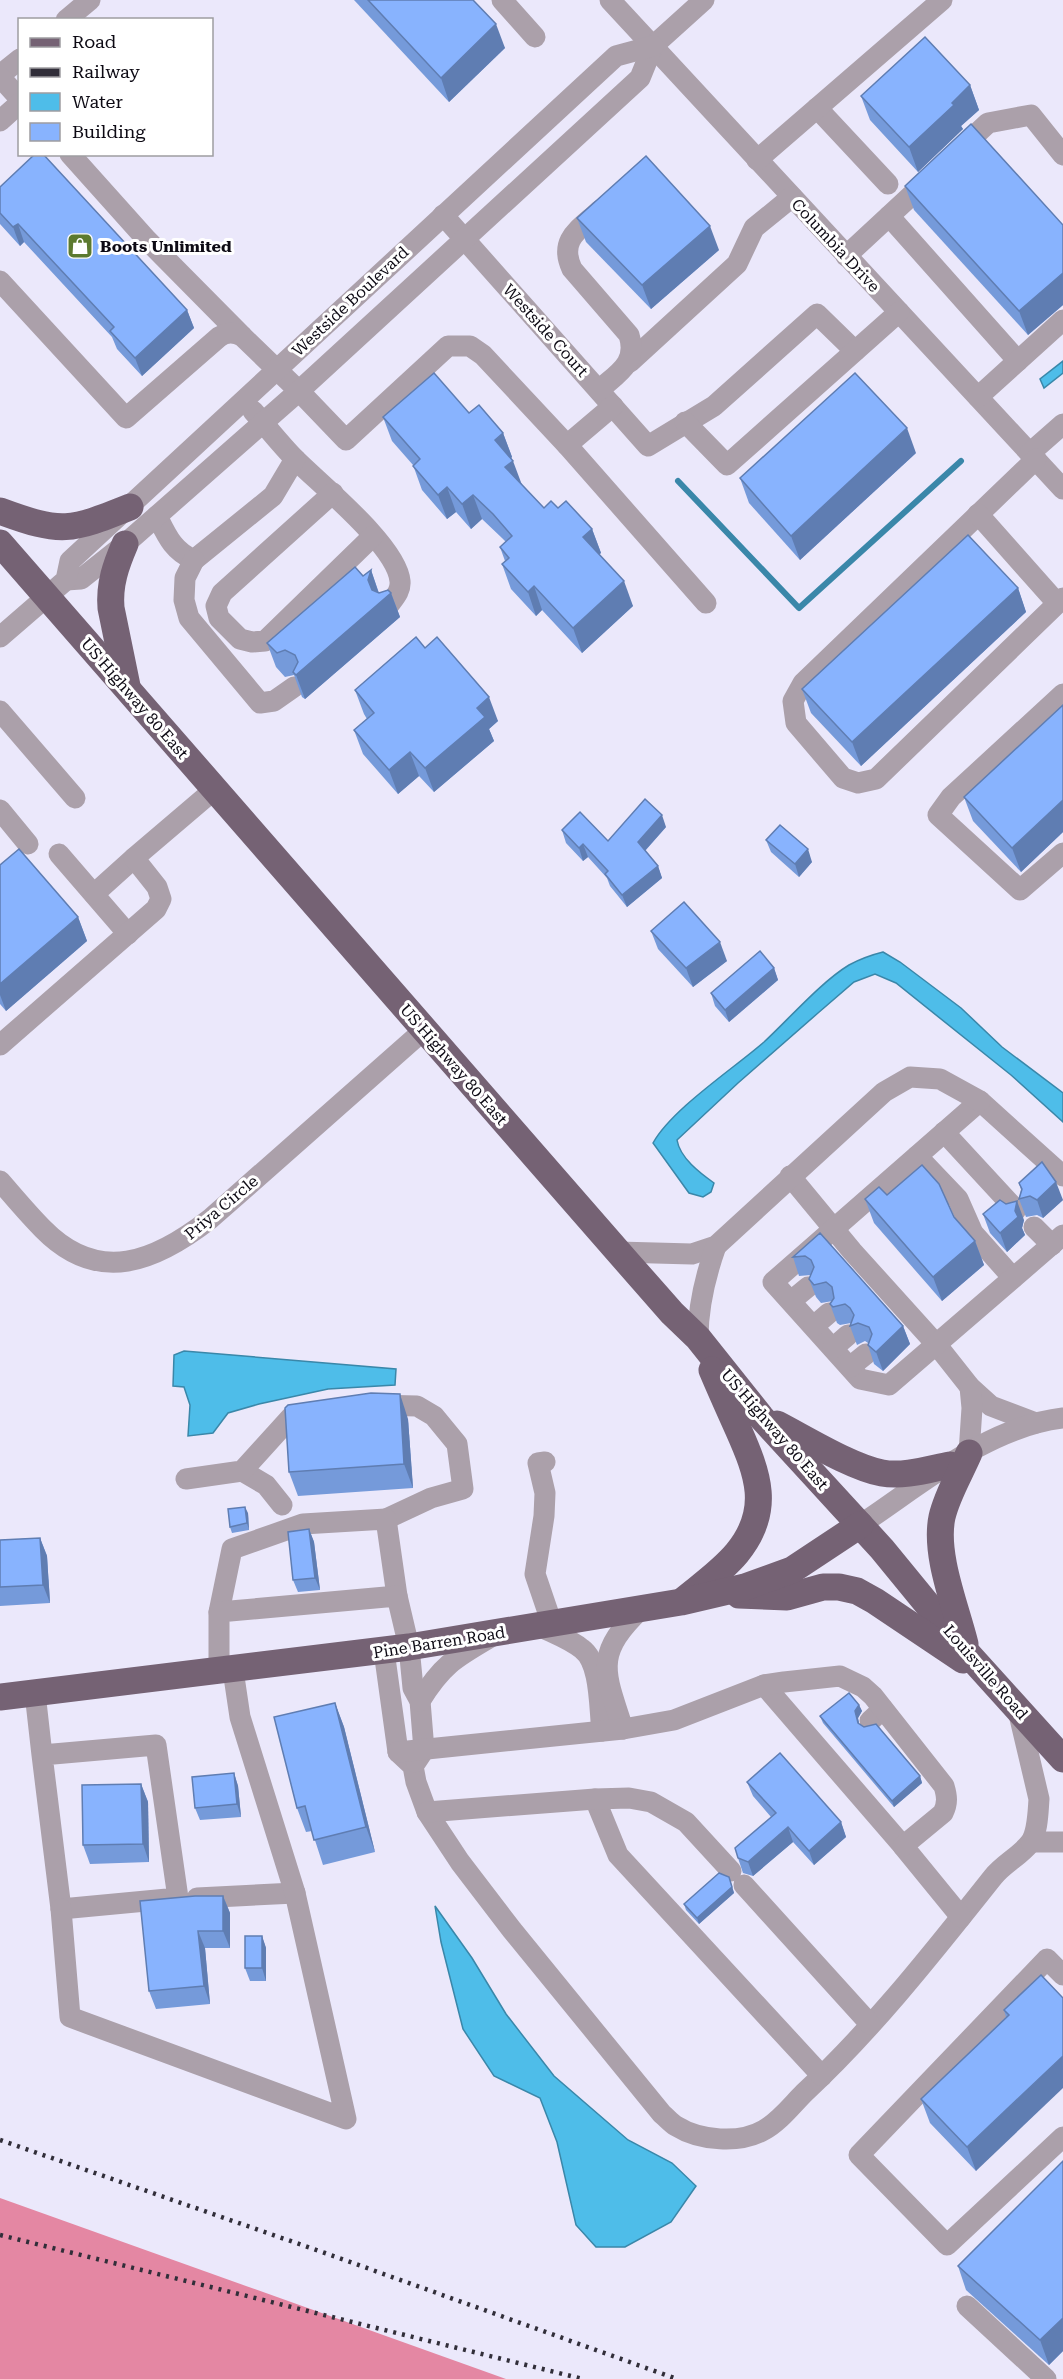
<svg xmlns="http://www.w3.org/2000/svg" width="1063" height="2379" font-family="'Roboto Serif',serif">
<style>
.forest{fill:#e487a3}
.water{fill:#4ebde9;stroke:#3a87a9;stroke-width:1.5}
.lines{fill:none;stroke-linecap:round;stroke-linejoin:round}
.stream{stroke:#3a87a9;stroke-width:6}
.minor{stroke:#aba0aa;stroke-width:21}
.major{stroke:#756274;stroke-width:27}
.rail{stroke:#312e39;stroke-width:4.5;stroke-dasharray:3 6;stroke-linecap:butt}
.wall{fill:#759ada}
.shaded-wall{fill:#5f7db2}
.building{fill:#88b3fe;stroke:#5f7db2;stroke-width:1.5}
.labels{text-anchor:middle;stroke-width:6;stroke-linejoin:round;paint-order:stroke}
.street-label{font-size:16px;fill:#0d0a14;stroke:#fff}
.poi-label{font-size:16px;font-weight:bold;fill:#0d0a14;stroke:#fff;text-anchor:start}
</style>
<rect width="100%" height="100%" fill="#ebe8fb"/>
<path class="forest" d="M0,2198L506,2379H0Z"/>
<g class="water">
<path d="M1063,361V373L1044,388L1040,379Z"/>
<path d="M883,952L900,962L961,1008L1002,1047L1063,1093V1122L1011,1075L896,983L875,974L854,982L818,1013L738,1083L677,1140C680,1158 700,1173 714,1183L711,1192L703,1197L689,1193L653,1143C672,1109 733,1069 764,1042C789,1019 821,982 849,965C860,959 871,955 883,952Z"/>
<path d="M184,1351L396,1369L395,1385L328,1389L259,1404L228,1413L213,1433L188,1436L190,1405L184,1387L173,1386L174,1355Z"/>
<path d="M435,1906L472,1958L506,2014L554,2076L628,2140L672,2163L696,2186L671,2222L625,2247H596L576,2225L557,2142L540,2098L494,2076L463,2029L441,1942Z"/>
</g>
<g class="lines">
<path class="stream" d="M678,481L799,608L961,461"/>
<g class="minor">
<path d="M502,0L535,37"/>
<path d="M610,0L1063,489"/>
<path d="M66,20L90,0"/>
<path d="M0,75L20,59"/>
<path d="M0,77L20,99"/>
<path d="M817,108L888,184"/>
<path d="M0,121L20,103"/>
<path d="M958,151L988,123L1031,115L1063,155"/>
<path d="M70,154L147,240L242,336"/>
<path d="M757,160L942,0"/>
<path d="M443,215L648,446L714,406L817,314L855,351"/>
<path d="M889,216L1018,361"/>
<path d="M846,256L929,179"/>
<path d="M0,281L126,418L219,337C227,332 233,332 242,336L299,391L346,440L448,346H470L483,355L567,445L613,406"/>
<path d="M630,362L737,264L754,228L792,197"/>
<path d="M599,390C618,373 638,363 629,335L572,269C558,239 580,229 600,210"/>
<path d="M978,397L1063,320"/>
<path d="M253,411C267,427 281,445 296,460C321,485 397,546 400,581C401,591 395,597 389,605"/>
<path d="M685,422L727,465L899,312"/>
<path d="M567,445L706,603"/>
<path d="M1030,453L1063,424"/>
<path d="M1036,459L803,683L793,701L796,723L843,778L858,783L876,779L1063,598"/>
<path d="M333,493L222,593L216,606L219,618L240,639L252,642L265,641L373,536"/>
<path d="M978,514L1057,603"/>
<path d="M157,516C167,536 173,551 194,560L273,496L295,459"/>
<path d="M194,560L185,578L184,600L189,618L260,703L274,701L294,687"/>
<path d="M66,580L81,579L125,544L299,391L640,78L653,46L704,0"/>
<path d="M0,637L66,580L70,561L616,56L653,46"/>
<path d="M1063,694L951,797L938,815L1020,890L1063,853"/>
<path d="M0,711L75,798"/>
<path d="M0,810L28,844"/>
<path d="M59,854L128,934"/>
<path d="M94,894L134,858"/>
<path d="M0,1045L156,909L161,899L157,887L134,858L215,789"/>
<path d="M944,1132L1016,1210"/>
<path d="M917,1156L958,1199L973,1233L1013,1278"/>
<path d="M790,1176L852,1251L936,1344L970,1387L991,1406L1036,1423"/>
<path d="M1063,1176L980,1101L773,1282L860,1379L889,1385L1063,1235"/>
<path d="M0,1181C14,1197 28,1214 43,1229C99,1286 156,1261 210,1219L424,1030"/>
<path d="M1034,1227L1052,1245"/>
<path d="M618,1252L692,1254L716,1246L884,1092L910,1077L940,1079L980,1101"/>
<path d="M791,1301L808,1287"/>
<path d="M814,1326L829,1313"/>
<path d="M698,1338C698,1306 705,1277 716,1246"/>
<path d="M833,1348L848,1335"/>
<path d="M850,1367L866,1354"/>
<path d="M375,1405L417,1406L434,1416L457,1444L463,1489L431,1498L386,1519"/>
<path d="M969,1453L972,1408L970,1387"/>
<path d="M545,1462L538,1463L545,1493L544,1516L535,1574L552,1624"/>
<path d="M242,1471L266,1485L282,1505"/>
<path d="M186,1479L242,1471L291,1417L311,1414"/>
<path d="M860,1525C922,1484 987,1427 1063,1418"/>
<path d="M219,1612L232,1549L303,1524L386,1519L397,1596"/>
<path d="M539,1626C553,1633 570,1639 582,1649C601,1663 599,1708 602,1731"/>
<path d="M384,1651L398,1752L413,1766L416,1782L427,1812L460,1862L512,1930L662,2114C667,2118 671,2123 676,2126C700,2141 740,2144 764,2130C779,2122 792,2105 804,2093C874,2028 934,1951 993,1877C1003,1864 1020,1856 1030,1843C1038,1833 1038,1811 1039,1799L1018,1710"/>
<path d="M219,1672V1612L397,1596L409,1647L413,1688L420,1701L424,1750L416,1762"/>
<path d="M764,1685L903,1846L961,1917"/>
<path d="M35,1693L42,1755L156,1745L178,1898L61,1909L42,1755"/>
<path d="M420,1701C442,1665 455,1658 491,1637"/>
<path d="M870,1721L883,1709"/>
<path d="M623,1729C605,1672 593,1655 641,1609"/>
<path d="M398,1752L623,1729L674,1720L764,1685L784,1682L840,1676L863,1687L873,1696L944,1786C947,1796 948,1803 943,1813L903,1846"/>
<path d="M595,1799L618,1855L822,2076"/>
<path d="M427,1812L595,1799L629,1798L651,1802L686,1822L731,1871"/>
<path d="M1031,1842H1063"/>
<path d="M744,1885L870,2024"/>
<path d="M197,1898L295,1893"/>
<path d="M61,1909L70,2017L346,2119L295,1893L240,1717L233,1670"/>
<path d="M1063,1975L1047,1959L859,2155L947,2245L1063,2137"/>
<path d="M967,2306L1046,2379"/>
</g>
<g class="major">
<path d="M0,511C62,534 70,531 130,507"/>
<path d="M0,543L628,1263L672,1313L698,1338L761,1417L882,1549L968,1654L1063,1759"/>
<path d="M125,544C116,565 109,584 111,608L127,686"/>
<path d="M777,1424C806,1439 851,1467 882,1473C904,1477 929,1469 950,1465"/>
<path d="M739,1595L787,1597L823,1587H839L857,1591L875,1601L963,1660"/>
<path d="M685,1599C702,1585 722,1571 737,1553C772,1510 758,1474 738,1429C729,1409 720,1389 712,1370"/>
<path d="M965,1644C956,1607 934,1555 942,1517C947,1495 960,1474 969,1453"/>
<path d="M0,1697L409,1647L681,1602L745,1587L792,1570L860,1525"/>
</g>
<g class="rail">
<path d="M0,2140L325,2253L677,2379"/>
<path d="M0,2235L583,2379"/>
</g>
</g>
<g class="wall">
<path d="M354,0H473L505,48L449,102Z"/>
<path d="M970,85L979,110L961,126L963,129L918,172L870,120L861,96Z"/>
<path d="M905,186L1063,225V305L1028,335L914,210Z"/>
<path d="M0,187L187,310L194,328L142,376L117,349L112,337L24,242L20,246L0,224Z"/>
<path d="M577,218L719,250L651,309L586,242Z"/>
<path d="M469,413L503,433L512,457L511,458L521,484L544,508H558L592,529L601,553L599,554L633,606L582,653L542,610L536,616L511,589L502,564L505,561L500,547L506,542L502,538L482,519L471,529L456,512L447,519L422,490L413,465L392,441L383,417Z"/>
<path d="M916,453L800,560L749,503L740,478Z"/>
<path d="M371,570L379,593H391L400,617L305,699L302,697L294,675L285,677L276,667L267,643L363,576Z"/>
<path d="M1018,588L1026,612L861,766L811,713L802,689Z"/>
<path d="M425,648L498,721L489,729L494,741L434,792L419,776L398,794L363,754L354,730L367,719L364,714L355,690Z"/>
<path d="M1063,705V832L1021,872L973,821L964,797Z"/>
<path d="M666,827L645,851L658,866L662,878L627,907L610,886L607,878L588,857L583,861L566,843L562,830L608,841Z"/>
<path d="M766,840L812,862L799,877L771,852Z"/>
<path d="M0,865L78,917L87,941L6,1011L0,1004Z"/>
<path d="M651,931L727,961L693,987L658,949Z"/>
<path d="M774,968L778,980L729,1022L715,1006L711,993Z"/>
<path d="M1019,1183L1063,1200L1043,1218L1037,1215L1026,1217L1019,1199L1021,1190Z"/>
<path d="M887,1195L954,1217L975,1241L984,1265L942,1301L874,1223L865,1199Z"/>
<path d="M983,1214L1024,1220L1022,1228L1025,1235L1007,1252L990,1233Z"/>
<path d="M820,1233L903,1326L910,1344L883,1371L874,1364L868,1345V1343L865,1341L857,1345L850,1326L851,1323L840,1325L837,1323L830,1304L833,1301L821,1303L816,1297L809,1279L811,1275L799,1276L793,1257Z"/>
<path d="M408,1419L413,1488L298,1496L289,1472Z"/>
<path d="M248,1513L249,1530L232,1533L230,1527Z"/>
<path d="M309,1529L314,1542L320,1590L298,1592L293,1580Z"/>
<path d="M40,1538L47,1556L50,1603L0,1606V1540Z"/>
<path d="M335,1703L344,1727L375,1852L323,1865L312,1831L306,1832L297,1808Z"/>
<path d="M859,1705L862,1711L858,1718L859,1724L920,1776L922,1783L894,1807L823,1723L820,1716Z"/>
<path d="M234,1773L238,1786L241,1817L200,1820L195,1808Z"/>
<path d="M747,1782L841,1822L846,1837L814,1865L793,1842L753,1876L743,1873L738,1858L771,1817L753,1796Z"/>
<path d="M141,1784L148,1802L149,1862L90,1864L83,1845Z"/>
<path d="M729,1877L734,1893L699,1924L686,1910L684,1904Z"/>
<path d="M223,1896L230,1913V1948H205L210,2004L156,2009L149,1991Z"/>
<path d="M262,1936L266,1948V1981H250L245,1968Z"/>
<path d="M1063,1998L976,2171L930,2123L921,2099L1006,2017L1004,2010Z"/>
<path d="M1063,2161V2351L1049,2365L966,2290L958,2266Z"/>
</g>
<g class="shaded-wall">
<path d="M496,24L505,48L449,102L441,78Z"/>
<path d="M970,85L979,110L961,126L963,129L918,172L909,147L952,103Z"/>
<path d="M18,224L24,242L20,246L13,227Z"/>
<path d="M710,226L719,250L651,309L642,285Z"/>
<path d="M1063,273V305L1028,335L1019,311Z"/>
<path d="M187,310L194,328L142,376L135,358Z"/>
<path d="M907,428L916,453L800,560L791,536Z"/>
<path d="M503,433L512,457L504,465L495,440Z"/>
<path d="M513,461L522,485L505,467Z"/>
<path d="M447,487L456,512L447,519L438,495Z"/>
<path d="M473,495L482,519L471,529L462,504Z"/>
<path d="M592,529L601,553L592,561L583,537Z"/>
<path d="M371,570L379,594L376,604L368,580Z"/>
<path d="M624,581L633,606L582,653L573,628Z"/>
<path d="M534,586L542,610L536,616L528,592Z"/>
<path d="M1018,588L1026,612L861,766L852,742Z"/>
<path d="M391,593L400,617L305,699L296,675Z"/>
<path d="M489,697L498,721L489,729L494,741L434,792L425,768L477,708Z"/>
<path d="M410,752L419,776L398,794L389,770Z"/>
<path d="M1063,800V832L1021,872L1012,848Z"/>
<path d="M662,815L666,827L642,854L638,842Z"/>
<path d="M583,844L588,857L583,861L579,848Z"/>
<path d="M808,849L812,862L799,877L795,864Z"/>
<path d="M658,866L662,878L627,907L622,895Z"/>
<path d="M78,917L87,941L6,1011L0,995V984Z"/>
<path d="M720,942L727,961L693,987L686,968Z"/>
<path d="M774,968L778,980L729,1022L725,1010Z"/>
<path d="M1056,1182L1063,1200L1043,1218L1037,1200Z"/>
<path d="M1017,1201L1024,1220L1022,1228L1025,1235L1007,1252L1000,1233L1015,1211Z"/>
<path d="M975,1241L984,1265L942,1301L933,1277Z"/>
<path d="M903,1326L910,1344L883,1371L876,1352Z"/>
<path d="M400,1394L408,1419L413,1488L404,1464Z"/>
<path d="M245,1507L248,1513L249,1530L247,1523Z"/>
<path d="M309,1529L314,1542L320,1590L315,1578Z"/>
<path d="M40,1538L47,1556L50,1603L43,1585Z"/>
<path d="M335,1703L344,1727L375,1852L366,1827Z"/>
<path d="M859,1705L862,1711L858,1718L860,1729L855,1711Z"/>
<path d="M234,1773L238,1786L241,1817L237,1804Z"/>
<path d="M920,1776L922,1783L894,1807L892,1801Z"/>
<path d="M141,1784L148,1802L149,1862L143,1844Z"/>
<path d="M841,1822L846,1837L814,1865L809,1851Z"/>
<path d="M788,1827L793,1842L753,1876L748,1862Z"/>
<path d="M729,1877L734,1893L699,1924L697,1918Z"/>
<path d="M223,1896L230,1913V1948L223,1931Z"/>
<path d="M198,1931L205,1948L210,2004L204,1986Z"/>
<path d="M262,1936L266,1948V1981L262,1968Z"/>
<path d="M1063,2056V2088L976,2171L967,2147Z"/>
<path d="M1063,2318V2351L1049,2365L1040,2340Z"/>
</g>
<g class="building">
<path d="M368,0H473L496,24L441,78Z"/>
<path d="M925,37L970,85L952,103L954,105L909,147L861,96Z"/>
<path d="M971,124L1063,225V273L1019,311L905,186Z"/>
<path d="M35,154H43L187,310L135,358L110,331L114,327L18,224L13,227L0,213V187Z"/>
<path d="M646,156L710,226L642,285L577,218Z"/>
<path d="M434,373L469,413L479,405L503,433L495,440L513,461L505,467L544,508L551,501L558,508L566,501L592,529L583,537L624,581L573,628L534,586L528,592L502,564L509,558L500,547L512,536L493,514L473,495L462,504L447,487L438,495L413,466L420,459L383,417Z"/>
<path d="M855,373L907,428L791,536L740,478Z"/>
<path d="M968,535L1018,588L852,742L802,689Z"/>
<path d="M355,567L363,576L371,570L368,580L372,590L379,593L388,590L391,593L296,675L293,672L298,662L295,655L285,650L277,653L267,643Z"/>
<path d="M416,637L425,648L437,637L489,697L477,708L485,717L425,768L410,752L389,770L354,730L374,713L355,690Z"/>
<path d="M1063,705V800L1012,848L964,797Z"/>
<path d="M645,799L662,815L638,842L658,866L622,895L605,874L608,871L583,844L579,848L562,830L580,812L608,841Z"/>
<path d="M780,825L808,849L795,864L766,840Z"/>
<path d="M19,849L78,917L0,984V865Z"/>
<path d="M684,902L720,942L686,968L651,931Z"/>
<path d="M760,951L774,968L725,1010L711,993Z"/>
<path d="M1042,1162L1056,1182L1037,1200L1030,1196L1019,1199L1022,1189L1019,1183Z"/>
<path d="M922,1165L939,1184L954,1217L975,1241L933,1277L865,1199L879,1187L887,1195Z"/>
<path d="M1000,1200L1006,1204L1017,1201L1015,1211L1018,1217L1000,1233L983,1214Z"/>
<path d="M820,1233L903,1326L876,1352L868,1345L872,1334L869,1327L858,1323L850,1326L854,1315L850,1308L845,1304L833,1307L830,1304L834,1298L832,1287L826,1282L814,1285L809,1279L814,1267L811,1260L805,1256L793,1257Z"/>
<path d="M371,1393L400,1394L404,1464L289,1472L285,1408L288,1405Z"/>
<path d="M245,1507L247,1523L230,1527L228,1509Z"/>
<path d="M309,1529L315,1578L293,1580L288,1532Z"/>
<path d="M40,1538L43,1585L0,1587V1540Z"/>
<path d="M849,1693L859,1705L855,1711L858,1723L864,1727L876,1724L920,1776L892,1801L820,1716Z"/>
<path d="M335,1703L366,1827L314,1840L305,1806L297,1808L274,1717Z"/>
<path d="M780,1753L841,1822L809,1851L788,1827L748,1862L738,1858L735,1848L776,1813L747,1782Z"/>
<path d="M234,1773L237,1804L195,1808L192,1777Z"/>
<path d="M141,1784L143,1844L83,1845L82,1785Z"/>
<path d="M719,1873L729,1877L732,1887L697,1918L684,1904Z"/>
<path d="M195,1896H223V1931H198L204,1986L149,1991L140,1901Z"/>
<rect x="245" y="1936" width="17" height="32"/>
<path d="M1041,1975L1063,1998V2056L967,2147L921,2099L1009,2015L1004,2010Z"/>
<path d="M1063,2161V2318L1040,2340L958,2266Z"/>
</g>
<defs>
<g id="shop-square" transform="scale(1.35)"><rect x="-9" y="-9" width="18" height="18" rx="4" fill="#5c7a2f" stroke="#fff"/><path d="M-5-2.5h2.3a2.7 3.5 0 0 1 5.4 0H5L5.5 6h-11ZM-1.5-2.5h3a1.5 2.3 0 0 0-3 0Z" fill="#fff"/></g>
</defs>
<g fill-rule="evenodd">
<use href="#shop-square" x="80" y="246"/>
</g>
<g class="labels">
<g class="street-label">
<text transform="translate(836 245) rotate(47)" y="6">Columbia Drive</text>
<text transform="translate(350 301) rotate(-43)" y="6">Westside Boulevard</text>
<text transform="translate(546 330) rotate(48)" y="6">Westside Court</text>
<text transform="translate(135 698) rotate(49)" y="6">US Highway 80 East</text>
<text transform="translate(454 1064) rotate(49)" y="6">US Highway 80 East</text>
<text transform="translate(221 1207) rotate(-40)" y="6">Priya Circle</text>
<text transform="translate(775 1429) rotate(49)" y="6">US Highway 80 East</text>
<text transform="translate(439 1642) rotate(-9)" y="6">Pine Barren Road</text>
<text transform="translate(986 1672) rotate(49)" y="6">Louisville Road</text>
</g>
<g class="poi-label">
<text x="100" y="252">Boots Unlimited</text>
</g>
</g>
<rect x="18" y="18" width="195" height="138" fill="#ffffff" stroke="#9e9da1" stroke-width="1.5"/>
<rect x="30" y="38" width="30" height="9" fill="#756274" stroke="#9e9da1" stroke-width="1.5"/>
<text x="72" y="48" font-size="18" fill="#0d0a14">Road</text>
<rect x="30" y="68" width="30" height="9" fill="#312e39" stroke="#9e9da1" stroke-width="1.5"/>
<text x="72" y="78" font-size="18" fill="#0d0a14">Railway</text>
<rect x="30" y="93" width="30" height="18" fill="#4ebde9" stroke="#9e9da1" stroke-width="1.5"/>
<text x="72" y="108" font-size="18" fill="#0d0a14">Water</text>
<rect x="30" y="123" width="30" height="18" fill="#88b3fe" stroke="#9e9da1" stroke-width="1.5"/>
<text x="72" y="138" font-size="18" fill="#0d0a14">Building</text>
</svg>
